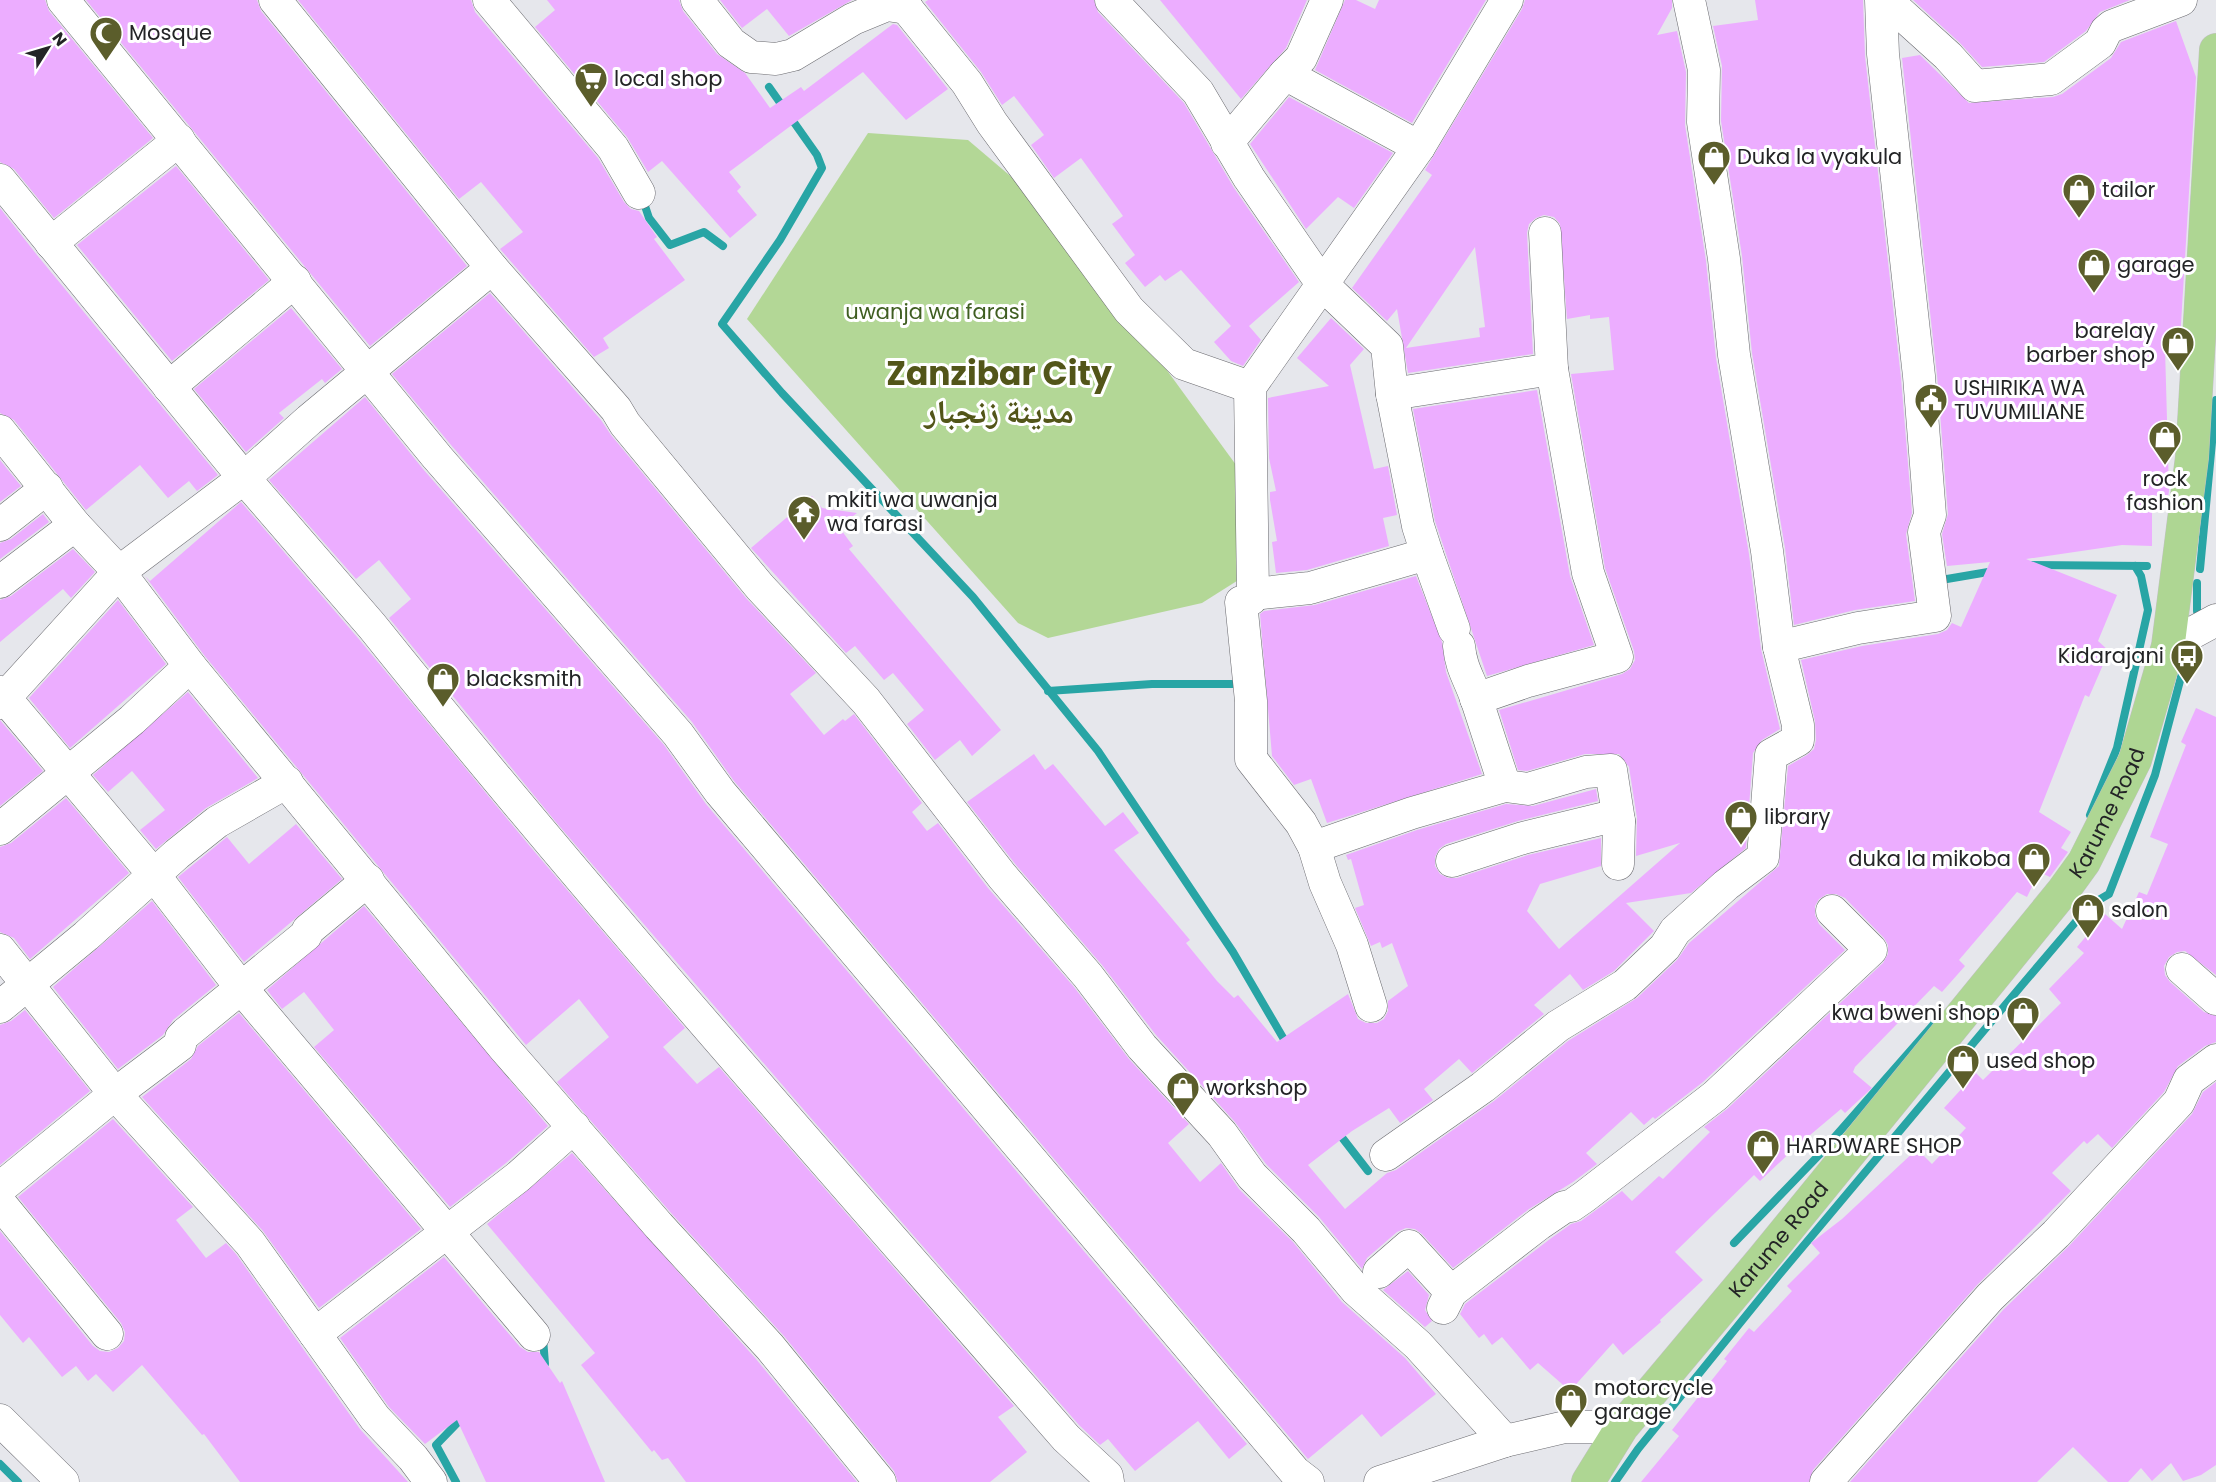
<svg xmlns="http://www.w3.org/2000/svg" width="2216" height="1482" font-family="Poppins,'Noto Naskh Arabic',sans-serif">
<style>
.green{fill:#b3d796}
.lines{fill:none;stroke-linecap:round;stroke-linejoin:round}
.stream{stroke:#28a5a5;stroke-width:8}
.building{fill:#ecadff;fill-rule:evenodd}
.minor-casing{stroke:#6b6b70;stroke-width:33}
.major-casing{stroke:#c1c2c2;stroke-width:34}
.minor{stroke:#fff;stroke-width:32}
.major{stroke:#aed693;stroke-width:33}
.labels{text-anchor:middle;stroke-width:6;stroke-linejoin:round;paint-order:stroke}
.poi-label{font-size:21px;fill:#232426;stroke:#fff;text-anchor:start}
.park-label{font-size:21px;fill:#3f5e21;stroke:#fff}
.street-label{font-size:21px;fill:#232426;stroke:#fff}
.town-label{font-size:33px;font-weight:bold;fill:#525519;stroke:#fff}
</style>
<rect width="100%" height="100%" fill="#e6e7ec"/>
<path class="green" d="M868,133L968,140L1021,185L1166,369L1239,469L1240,579L1202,603L1048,638L1018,623L747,319Z"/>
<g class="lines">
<g class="stream">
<path d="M769,87L817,155L822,168L780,240L722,324L782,393L973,597L1098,751L1233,952L1289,1048"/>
<path d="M642,197L649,218L670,245L704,232L723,246"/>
<path d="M2030,565L2147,566"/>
<path d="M2200,569L2216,400"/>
<path d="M1940,575L1941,580L1994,571"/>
<path d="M2197,611V583"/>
<path d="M1048,691L1152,684H1242"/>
<path d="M2090,815L2117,748L2148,610L2141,576L2135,566"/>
<path d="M1337,1131L1368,1171"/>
<path d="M1734,1243L1819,1155L1934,1024"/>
<path d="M541,1368L545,1364L543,1338"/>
<path d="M0,1464L18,1482"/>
<path d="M456,1482L436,1445L465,1415"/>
<path d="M1615,1482L1638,1449L1779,1275L2022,985L2090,905L2109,894L2155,775L2185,662"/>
</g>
</g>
<g class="building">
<path d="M0,0H45L49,11L153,138L54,218L14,169L0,162Z"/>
<path d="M86,0H257L261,11L467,266L370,346Z"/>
<path d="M298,0H471L475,12L598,158L624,202L631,209L639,211L657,237L654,239L685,280L603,338L609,348L594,357L500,249L523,232L481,182L459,199Z"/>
<path d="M547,0H679L683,11L717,54L745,73L770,108L801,87L804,91L893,24L897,25L948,89L906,120L863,72L729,172L741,187L737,191L757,215L730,238L662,161L648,172L627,137L535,27L555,10Z"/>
<path d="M720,0H852L789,36L767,9L742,28Z"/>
<path d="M928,0H1094L1098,12L1184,103L1234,188L1299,282L1249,326L1261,340L1243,366L1231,361L1214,342L1231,326L1181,270L1165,281L1160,275L1145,287L1125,263L1135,255L1112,224L1123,216L1081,158L1054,178L1031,145L1044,135L1014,96L1002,105L981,72L925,2Z"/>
<path d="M1160,0H1307L1286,48L1241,99Z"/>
<path d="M1345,0H1356L1375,9L1379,0H1486L1412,123L1315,70Z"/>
<path d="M1525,0H1672V8L1657,35L1677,31L1686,72L1685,125L1706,261L1716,358L1749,554L1761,649L1780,729L1762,740L1753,753L1746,848L1691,893L1626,903L1654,931L1614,971L1583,990L1570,974L1534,1005L1544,1014L1472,1073L1459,1059L1424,1089L1433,1100L1400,1123L1389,1108L1352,1131L1308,1165L1345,1209L1387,1173L1396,1170L1494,1101L1568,1041L1637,998L1677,960L1689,943L1779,866L1788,766L1807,755L1814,749L1816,740L1815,721L1801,660L1862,646L1938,634L1947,630L1952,623L1961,627L1990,562L1947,566L1942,534L1948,514L1937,375L1902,58L1920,55L1969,103L2053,97L2062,94L2111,58L2121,42L2176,21L2196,77L2179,357L2168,356L2165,348L2169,491L2168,497L2152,498V546L2122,545L2026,559L2117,595L2098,641L2109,651L2089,697L2085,695L2039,812L2071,832L2061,848L2068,852L2050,877L2039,872L2027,897L2017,892L1959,960L1965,966L1942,992L1934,986L1855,1067L1853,1072L1872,1088L1845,1113L1841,1109L1797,1146L1760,1181L1754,1175L1675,1252L1703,1280L1660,1320L1661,1322L1623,1355L1613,1343L1570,1391L1538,1363L1530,1370L1502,1337L1492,1345L1484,1334L1479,1338L1460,1314L1465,1304L1550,1239L1571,1224L1581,1221L1622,1191L1632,1201L1659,1176L1663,1179L1710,1132L1704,1127L1727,1109L1883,963L1888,954V945L1884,938L1845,898L1836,894H1827L1819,899L1815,906V915L1819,924L1845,950L1703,1082L1655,1119L1653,1117L1644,1125L1631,1112L1586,1153L1597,1164L1573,1182L1529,1209L1453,1268L1422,1234L1415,1229L1406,1228L1397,1232L1367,1258L1362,1269L1319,1217L1266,1164L1235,1122L1156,1035L1102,965L1016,865L967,802L1034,754L1045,770L1053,764L1105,826L1123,812L1139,833L1114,850L1190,940L1186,943L1217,981L1234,998L1238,995L1277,1042L1348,994L1358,1019L1366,1023H1377L1384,1019L1388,1011V1001L1408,986L1392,943L1382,948L1380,942L1371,946L1355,908L1364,905L1351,859L1348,860L1346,855L1417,830L1506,804L1533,806L1596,789L1598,801L1518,821L1446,844L1439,849L1435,857V866L1440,874L1448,878H1457L1528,855L1601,838V866L1540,884L1527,911L1559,949L1680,843L1636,856L1637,818L1629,767L1619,754H1585L1527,771L1518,770L1499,710L1622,674L1630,669L1635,660L1634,651L1605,568L1571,374L1614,370L1609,317L1590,319V315L1567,319L1560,224L1554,217L1544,215L1536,218L1529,224L1527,233L1533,354L1408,373L1397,309L1387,321L1352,288L1432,175L1425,170L1522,9ZM1475,247L1485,327L1479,328L1480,337L1406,348Z"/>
<path d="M1755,0H1863L1865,56L1901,378L1912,513L1906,534L1915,601L1855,610L1794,625L1785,548L1752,353L1742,256L1721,121L1722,66L1713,26L1758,20Z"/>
<path d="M1913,0H2130L2100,12L2086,31L2044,62L1982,67L1960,43Z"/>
<path d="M1289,97L1393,153L1354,208L1338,197L1306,229L1250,144Z"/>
<path d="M176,166L269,280L172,361L77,245Z"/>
<path d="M0,208L37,255L218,475L197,491L189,481L168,498L140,465L86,510L14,420L0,413Z"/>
<path d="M490,293L601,420L611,435L746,598L816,673L790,694L824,735L843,719L845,721L854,714L922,803L912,812L927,831L938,823L988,888L1074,987L1129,1059L1189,1124L1168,1143L1200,1182L1221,1163L1239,1189L1293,1242L1342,1302L1405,1358L1436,1394L1381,1437L1362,1414L1308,1459L734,781L692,722L451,445L392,374Z"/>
<path d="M291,308L342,369L325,383L322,379L279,413L284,418L246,452L194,389Z"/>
<path d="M1331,318L1364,349L1350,365L1374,469L1388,466L1397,515L1383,518L1389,546L1307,570L1276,573L1272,542L1277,541L1270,500V492L1276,491L1269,458L1268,398L1329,386L1297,358Z"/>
<path d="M1537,390L1570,576L1594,645L1487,676L1435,521L1413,409Z"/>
<path d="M365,397L423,469L664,745L706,804L1247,1444L1229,1459L1198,1421L1135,1471L1108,1439L1100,1445L1079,1425L816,1124L555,821L389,618L411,599L379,560L356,579L269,480Z"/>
<path d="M0,460L21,486L0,502Z"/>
<path d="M812,496L822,508L857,513L839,527L853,546L849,549L1001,730L972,756L960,740L935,760L907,724L924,710L893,673L884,680L855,646L846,653L751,548Z"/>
<path d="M241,502L358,638L528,844L685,1028L663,1047L697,1084L719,1067L1014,1406L998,1417L1027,1452L990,1482H898L894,1471L784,1336L672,1214L557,1082L609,1037L579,999L526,1045L204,655L145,576L150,581Z"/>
<path d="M43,514L49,522L0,559V543L11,539Z"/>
<path d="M73,549L95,572L71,598L63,589L0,642V600L11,596Z"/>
<path d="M1416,576L1442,642L1446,672L1482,774L1327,823L1311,779L1294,785L1272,756L1260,614L1264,611L1315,605Z"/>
<path d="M118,600L166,664L70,748L29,698Z"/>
<path d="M188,692L258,778L206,808L156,849L140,830L165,810L132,771L108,792L93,775Z"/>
<path d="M2196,708L2216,717V975L2185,951L2177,952L2169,957L2164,966L2165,975L2170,982L2204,1012L2216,1016V1042L2205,1046L2178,1066L2164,1092L2112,1148L2098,1134L2087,1144L2084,1141L2052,1173L2071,1191L1977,1285L1813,1470L1809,1482H1641L1679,1436L1672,1430L1727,1361L1724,1359L1749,1328L1754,1332L1792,1291L1787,1286L1820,1253L1811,1243L1842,1219L1917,1149L1932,1164L1966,1128L1944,1108L1976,1073L1983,1080L2061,1003L2049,989L2084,953L2077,947L2105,914L2122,929L2139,892L2147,895L2168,844L2150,837L2186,745L2181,742Z"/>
<path d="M0,720L43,771L0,806Z"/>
<path d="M66,798L129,873L30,959L14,938L0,932V847L11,843Z"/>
<path d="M296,824L342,879L244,962L178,877L227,837L249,864Z"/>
<path d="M152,901L216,985L173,1020L163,1035L118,1069L53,987Z"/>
<path d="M364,906L548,1126L506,1163L450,1207L314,1047L334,1030L304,992L282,1009L267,990Z"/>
<path d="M25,1010L90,1091L0,1165V1025L11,1021Z"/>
<path d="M239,1013L421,1229L319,1308L263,1231L142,1097L191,1059L198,1046Z"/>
<path d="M2216,1082V1465L2201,1475L2183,1481L2171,1463L2152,1481L2141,1468L2128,1482H2108L2073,1447L2037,1482H1850L2003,1310L2069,1246L2192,1114L2203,1092Z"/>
<path d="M113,1119L193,1207L176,1220L206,1258L226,1243L236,1254L360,1429L408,1482H240L204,1434L202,1435L142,1365L113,1392L96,1374L88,1381L76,1366L62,1377L29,1337L23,1343L0,1315V1231L93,1346L100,1351L109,1352L118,1348L124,1341L125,1332L121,1323L18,1197Z"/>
<path d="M572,1153L756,1359L857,1482H686L668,1458L662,1460L654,1450L652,1452L581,1365L595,1353L487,1224Z"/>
<path d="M444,1257L520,1347L528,1352H539L560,1383L562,1381L605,1482H486L457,1420L425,1444L389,1407L340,1338Z"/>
<path d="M1408,1271L1429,1295L1425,1310L1432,1321L1425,1327L1383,1290Z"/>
</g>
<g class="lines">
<g class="minor-casing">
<g id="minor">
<path d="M63,0L437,457L678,734L720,792L1295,1472L1308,1482"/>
<path d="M275,0L492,268L616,409L625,424L760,587L866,701L1002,876L1088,976L1142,1047L1222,1134L1252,1176L1306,1230L1356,1290L1418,1345L1505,1441"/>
<path d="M489,0L613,148L639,193"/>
<path d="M697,0L731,43L751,57L776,59L793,55L853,19L887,5L907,8"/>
<path d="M900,0L967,83L992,123L1129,310L1184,364L1250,387"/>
<path d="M1111,0L1198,92L1249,178L1322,284L1387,346L1392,394L1552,369L1545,233"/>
<path d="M1886,0L1948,56L1975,86L2051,79L2100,43L2106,31L2112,26L2181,0"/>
<path d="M1285,74L1419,147"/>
<path d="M1227,143L1285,74L1301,58L1327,0"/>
<path d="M0,180L244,478L372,626C595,904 832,1169 1066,1438L1107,1476L1108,1482"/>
<path d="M51,243L179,140"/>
<path d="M169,387L295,281"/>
<path d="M1392,394L1418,526L1427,554"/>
<path d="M0,431L75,525L119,572L190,666L505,1049L659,1226L770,1347L880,1482"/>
<path d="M0,525L47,488"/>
<path d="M0,582L75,525"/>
<path d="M1253,594L1310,588L1427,554L1454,629"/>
<path d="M2168,646L2216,620"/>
<path d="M1779,647L1858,628L1935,616L1924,532L1930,515L1919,376L1883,54L1881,0"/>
<path d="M0,692L154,875L242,989L534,1335"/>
<path d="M1476,699L1528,681L1617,657L1588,573L1552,369"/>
<path d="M0,703L119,572L244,478L309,420L492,268"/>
<path d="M0,829L132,720L190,666"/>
<path d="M1314,847L1412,813L1505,786C1495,757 1486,728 1476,698C1469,678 1461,668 1459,646"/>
<path d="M1452,861L1523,838L1605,818L1619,821L1611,770L1586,772L1528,789L1505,786"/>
<path d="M1618,864L1619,821"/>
<path d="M0,950L115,1094L250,1243L375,1418L413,1458L431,1482"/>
<path d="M2182,969L2216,999"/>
<path d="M1371,1006L1352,945L1325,883L1314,847L1301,823L1251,759V701L1241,602L1251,599L1253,594L1250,387L1419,147L1507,0"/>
<path d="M0,1007L86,936L177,854L217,822L287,782"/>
<path d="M1386,1155L1483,1087L1558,1026L1625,985L1665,947L1675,931L1726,885L1763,857L1771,755L1798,740V725L1779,647L1767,551L1734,355L1724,259L1703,122L1704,70L1689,0"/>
<path d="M0,1188L115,1094L180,1045L181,1038L186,1033L306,935L308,930L368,880"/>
<path d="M0,1203L107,1334"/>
<path d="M1379,1272L1409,1246L1451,1292"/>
<path d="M1443,1308L1451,1292L1539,1224L1564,1207L1571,1206L1584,1197L1715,1096L1871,950L1832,911"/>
<path d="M315,1334L518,1177L574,1127"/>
<path d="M0,1420L63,1482"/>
<path d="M1380,1482L1505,1441L1565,1427H1622"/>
<path d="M1826,1482L1990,1297L2056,1234L2179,1102L2189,1080L2216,1060"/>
</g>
</g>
<g class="major-casing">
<g id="major">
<path id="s1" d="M1588,1482L1622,1427L1763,1259L2063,891L2084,862L2135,760L2168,646L2192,457L2216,50"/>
</g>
</g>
<use href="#minor" class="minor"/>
<use href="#major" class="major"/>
</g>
<defs>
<g id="mosque-pin" transform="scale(1.725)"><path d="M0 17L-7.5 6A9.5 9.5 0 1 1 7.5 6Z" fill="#5b5d2b" stroke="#fff"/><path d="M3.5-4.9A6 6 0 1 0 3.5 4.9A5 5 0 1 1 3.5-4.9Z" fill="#fff"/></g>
<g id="supermarket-pin" transform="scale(1.725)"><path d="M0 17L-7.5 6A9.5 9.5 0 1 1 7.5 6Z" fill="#5b5d2b" stroke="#fff"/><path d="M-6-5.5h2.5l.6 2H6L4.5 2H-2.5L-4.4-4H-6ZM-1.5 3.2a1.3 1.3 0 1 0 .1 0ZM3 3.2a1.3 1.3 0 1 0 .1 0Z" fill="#fff"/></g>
<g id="shop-pin" transform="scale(1.725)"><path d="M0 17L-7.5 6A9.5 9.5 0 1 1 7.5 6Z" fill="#5b5d2b" stroke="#fff"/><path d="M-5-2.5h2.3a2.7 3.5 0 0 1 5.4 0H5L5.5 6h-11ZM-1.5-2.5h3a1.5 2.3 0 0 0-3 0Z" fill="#fff"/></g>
<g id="civic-pin" transform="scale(1.725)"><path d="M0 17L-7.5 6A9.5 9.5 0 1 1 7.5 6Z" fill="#5b5d2b" stroke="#fff"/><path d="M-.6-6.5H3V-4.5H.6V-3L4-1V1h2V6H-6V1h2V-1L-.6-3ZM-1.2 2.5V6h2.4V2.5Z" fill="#fff"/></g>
<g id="temple-pin" transform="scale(1.725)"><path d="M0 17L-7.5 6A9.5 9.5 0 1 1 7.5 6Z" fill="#5b5d2b" stroke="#fff"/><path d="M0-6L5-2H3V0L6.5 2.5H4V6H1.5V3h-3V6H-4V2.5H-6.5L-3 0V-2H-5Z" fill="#fff"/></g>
<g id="bus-pin" transform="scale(1.725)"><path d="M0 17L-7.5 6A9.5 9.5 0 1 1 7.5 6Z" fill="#5b5d2b" stroke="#fff"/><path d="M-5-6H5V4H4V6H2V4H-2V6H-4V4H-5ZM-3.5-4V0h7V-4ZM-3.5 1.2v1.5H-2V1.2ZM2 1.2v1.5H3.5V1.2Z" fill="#fff"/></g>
</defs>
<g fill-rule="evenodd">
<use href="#mosque-pin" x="106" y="33"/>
<use href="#supermarket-pin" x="591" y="79"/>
<use href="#shop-pin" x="1714" y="157"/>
<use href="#shop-pin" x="2079" y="190"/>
<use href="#shop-pin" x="2094" y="265"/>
<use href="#shop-pin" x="2178" y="343"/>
<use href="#civic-pin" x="1931" y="400"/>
<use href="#shop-pin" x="2165" y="437"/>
<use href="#temple-pin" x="804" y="512"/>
<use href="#bus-pin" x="2187" y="656"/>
<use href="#shop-pin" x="443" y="679"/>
<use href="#shop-pin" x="1741" y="817"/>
<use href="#shop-pin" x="2034" y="859"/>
<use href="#shop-pin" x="2088" y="910"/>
<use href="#shop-pin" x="2023" y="1013"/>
<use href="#shop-pin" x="1963" y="1061"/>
<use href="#shop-pin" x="1183" y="1088"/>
<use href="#shop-pin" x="1763" y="1146"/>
<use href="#shop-pin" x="1571" y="1400"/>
</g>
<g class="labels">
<g class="poi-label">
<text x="129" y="40">Mosque</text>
<text x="614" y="86">local shop</text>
<text x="1737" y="164">Duka la vyakula</text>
<text x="2102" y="197">tailor</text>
<text x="2117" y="272">garage</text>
<text x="2155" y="338" text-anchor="end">barelay<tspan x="2155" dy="24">barber shop</tspan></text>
<text x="1954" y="395">USHIRIKA WA<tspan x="1954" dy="24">TUVUMILIANE</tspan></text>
<text x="2165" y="486" text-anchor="middle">rock<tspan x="2165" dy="24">fashion</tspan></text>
<text x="827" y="507">mkiti wa uwanja<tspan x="827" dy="24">wa farasi</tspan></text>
<text x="2164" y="663" text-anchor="end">Kidarajani</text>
<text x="466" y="686">blacksmith</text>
<text x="1764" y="824">library</text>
<text x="2011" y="866" text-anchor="end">duka la mikoba</text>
<text x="2111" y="917">salon</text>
<text x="2000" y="1020" text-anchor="end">kwa bweni shop</text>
<text x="1986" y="1068">used shop</text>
<text x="1206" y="1095">workshop</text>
<text x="1786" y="1153">HARDWARE SHOP</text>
<text x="1594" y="1395">motorcycle<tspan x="1594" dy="24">garage</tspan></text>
</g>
<g class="park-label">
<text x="935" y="319">uwanja wa farasi</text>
</g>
<g class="street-label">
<text dy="7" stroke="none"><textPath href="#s1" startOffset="849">Karume Road</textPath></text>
<text dy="7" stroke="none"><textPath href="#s1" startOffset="309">Karume Road</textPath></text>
</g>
<g class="town-label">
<text x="999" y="385">Zanzibar City<tspan x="999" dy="38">مدينة زنجبار</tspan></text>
</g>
</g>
<g transform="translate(48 48) rotate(53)" stroke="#ffffff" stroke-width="4.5" paint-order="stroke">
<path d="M0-4.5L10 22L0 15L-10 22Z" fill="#232426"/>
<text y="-9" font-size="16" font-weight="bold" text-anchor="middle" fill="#232426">N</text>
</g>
</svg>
